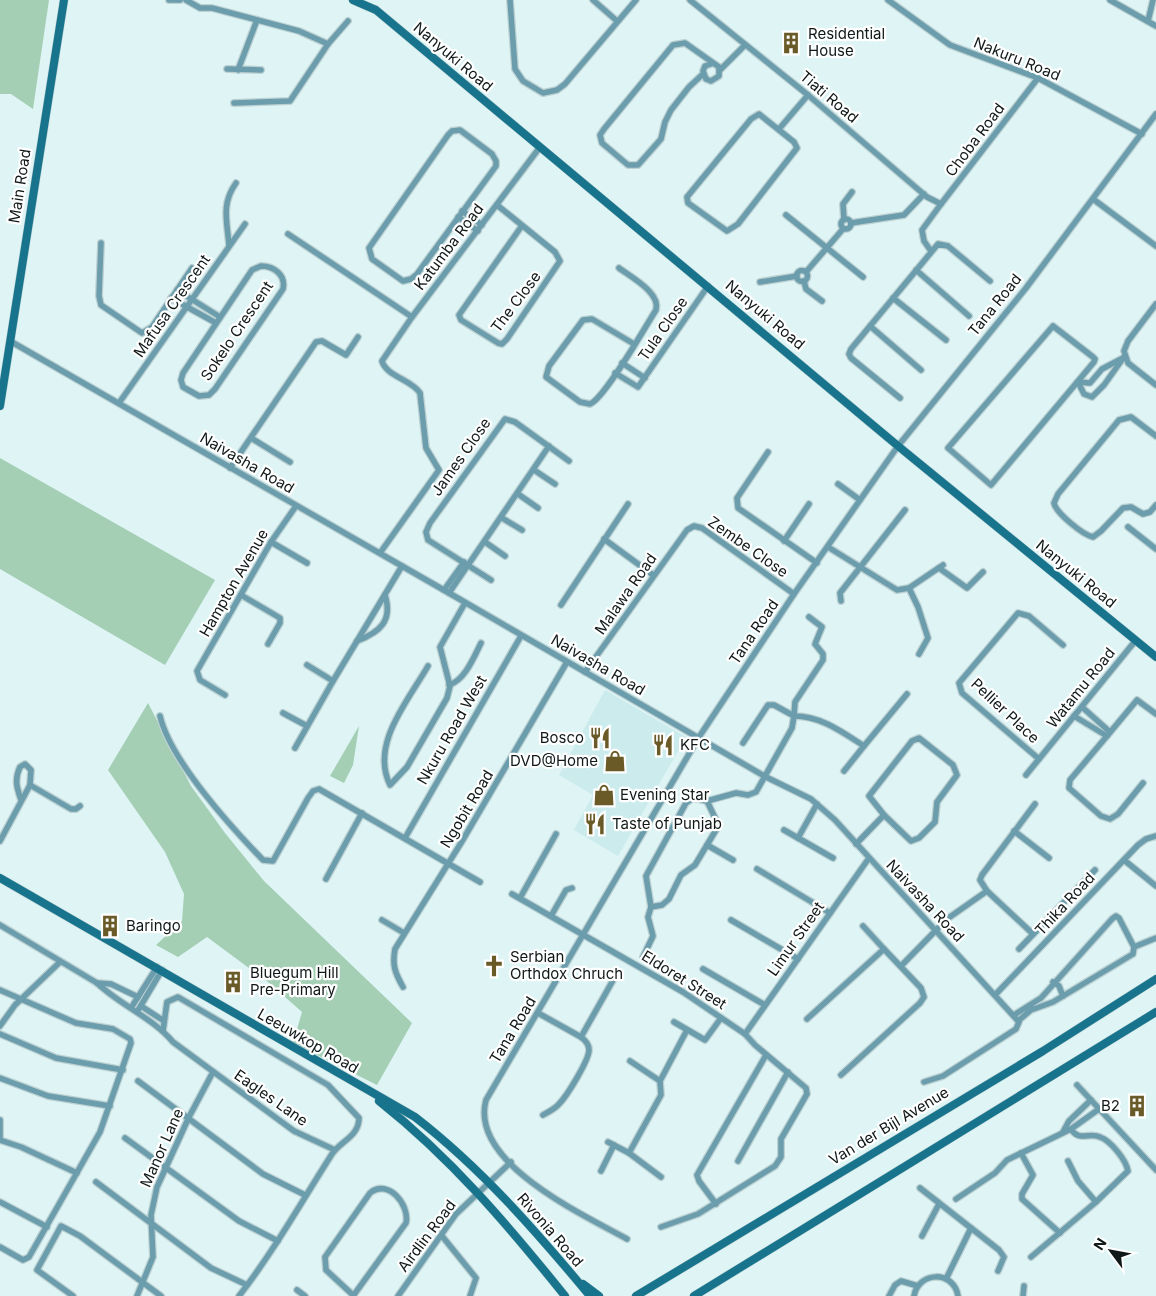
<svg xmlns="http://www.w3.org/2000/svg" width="1156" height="1296" font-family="Inter,sans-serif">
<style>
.built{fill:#cbebed}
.green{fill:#a4cfb4}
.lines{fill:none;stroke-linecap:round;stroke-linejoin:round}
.street-casing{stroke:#bdd1d2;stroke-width:8}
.secondary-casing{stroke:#bdd1d2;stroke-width:9}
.street{stroke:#6b9dad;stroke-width:5.5}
.secondary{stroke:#18748c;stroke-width:8}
.labels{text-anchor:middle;stroke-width:4.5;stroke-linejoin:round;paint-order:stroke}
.poi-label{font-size:15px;fill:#101818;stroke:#fff;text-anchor:start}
.street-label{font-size:15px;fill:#101818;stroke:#fff}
</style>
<rect width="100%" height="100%" fill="#def4f5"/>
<path class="built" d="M605,690L686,737L618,856L574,830L593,795L559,775Z"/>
<g class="green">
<path d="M0,0H49L33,109L11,94H0Z"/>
<path d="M0,458L215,580L165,665L0,569Z"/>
<path d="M148,703L191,786L225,833L264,881L412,1023L377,1085L293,1043L302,1012L268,982L207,937L178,957L156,945L182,921L184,894L165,852L108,770Z"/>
<path d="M359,726L353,765L344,783L330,776Z"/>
</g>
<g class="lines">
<g class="street-casing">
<g id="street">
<path d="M169,0H180"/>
<path d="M186,0L200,8H212L299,31L328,44L290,101L234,103"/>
<path d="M510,0L515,69L523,81L543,93L557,90L565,84L636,0"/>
<path d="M593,0L617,21"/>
<path d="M690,0L808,95L927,197L941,204L1038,78"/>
<path d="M888,0L950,45L1038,78L1142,134"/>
<path d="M1110,0L1156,26"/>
<path d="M1148,21L1153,0"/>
<path d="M328,44L348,21"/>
<path d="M227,69L261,70"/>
<path d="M238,70L257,20"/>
<path d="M720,70L745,45"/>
<path d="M703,74L689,87L671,110L665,122L661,139L638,165H628L602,143L600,135L604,129L673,45L685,43L719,67V76L711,81L706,79L703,71L705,66L711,64"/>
<path d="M759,114L794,142L797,148L738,224L727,231L688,203L687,197L751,119Z"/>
<path d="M779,129L808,95"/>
<path d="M460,130L492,154L496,161V166L417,274L411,279L403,281L372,259L369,248L448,135L452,131Z"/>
<path d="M1093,199L1156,246"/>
<path d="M497,205L555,252L560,261L507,339L502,344L498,343L461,320L459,315L521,227"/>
<path d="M462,211L482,225"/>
<path d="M786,215L863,277"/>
<path d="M458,217L478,231"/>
<circle cx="846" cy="224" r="5"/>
<path d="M844,220L843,204L852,192"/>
<path d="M851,223L904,215L924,194"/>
<path d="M288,234L412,317"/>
<path d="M101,243L99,296L101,305L142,333L152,327L192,268"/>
<path d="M229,245C227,221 221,204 236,183"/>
<path d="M931,251L924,241L922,230L941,204"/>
<path d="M261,266C274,266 286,275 283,289L215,389L209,395L199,396L183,387L181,380L183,373L252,270Z"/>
<path d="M619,268C631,277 661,293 656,310C645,327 605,398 590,404L580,402L546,377L549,366L583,320L592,319L634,344"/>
<path d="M916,270L969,316"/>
<circle cx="802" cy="276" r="5.5"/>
<path d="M806,272L843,229"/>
<path d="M804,281L806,289L822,301"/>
<path d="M760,282L797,276"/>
<path d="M177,290L220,317"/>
<path d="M171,298L216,323"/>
<path d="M893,298L946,340"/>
<path d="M1156,304L1128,341L1124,351L1128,363L1156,385"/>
<path d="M870,326L921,370"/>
<path d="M1053,326L1093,357L1095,359L1094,362L991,485L948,448Z"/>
<path d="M10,341L449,593L766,777L811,799L835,820L1019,1022L1016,1029L943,1076L924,1082"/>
<path d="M622,363L645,378"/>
<path d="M615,373L638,387L708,286"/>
<path d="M1078,382L1084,394L1092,397L1104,385L1124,357"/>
<path d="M1078,382L1090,383L1102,369L1123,358"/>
<path d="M900,398L851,358L849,354L851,349L938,244L948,246L990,281"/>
<path d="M119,403L245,224"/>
<path d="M1156,436L1131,417L1119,420L1058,494L1054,503C1056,513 1083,535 1093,537L1101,531L1123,508L1131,507L1143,514L1150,512L1156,505"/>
<path d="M251,438L290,462"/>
<path d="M768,452L737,498L738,508L817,563"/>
<path d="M230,468L316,342L322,341L346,355L358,337"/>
<path d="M534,470L555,484"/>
<path d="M838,484L860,500"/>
<path d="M518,494L538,508"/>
<path d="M502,518L522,530"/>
<path d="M1128,527L1156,549"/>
<path d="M604,539L653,575"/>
<path d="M784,541L809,504"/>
<path d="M271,542L307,563"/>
<path d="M485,542L505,556"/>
<path d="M828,547L897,590L909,588L943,565"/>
<path d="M380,553L439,470L426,448L420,393C412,380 386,376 382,361L412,317L540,147"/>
<path d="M939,568L967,588L983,572"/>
<path d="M491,580L428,540L426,532L430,523L505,419L515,422L569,461"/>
<path d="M909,588L918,607L928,638L919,654"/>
<path d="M444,590L464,562"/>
<path d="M449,593L549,446"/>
<path d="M241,595L280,618V623L268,644"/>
<path d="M841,601L840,593L905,510"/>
<path d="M561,605L628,504"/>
<path d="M809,617L822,627L815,644L823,654V660L795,702L794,716C821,716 842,732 864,746L907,694"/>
<path d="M357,641C380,632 393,621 385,595"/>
<path d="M307,665L333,681"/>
<path d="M428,666C408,701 370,744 390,785L407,767L447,698L450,686L440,647L465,603"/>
<path d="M585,672L687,530L694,526L702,528L794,594"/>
<path d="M449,685C465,680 474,657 481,643"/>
<path d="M225,695L200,680L197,671L271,542L296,506"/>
<path d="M1082,707L1110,732"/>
<path d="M283,713L307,726"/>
<path d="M160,716C170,760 231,827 263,860L273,861L308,798L313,791L319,789L480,882"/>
<path d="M1074,716L1107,736L1137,700L1156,714"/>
<path d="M1107,736L1070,780L1069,788L1101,816L1110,819L1118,814L1143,783"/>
<path d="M919,738L953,765L957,775L937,802L935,822L919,838L911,841L884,815L869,796L912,741Z"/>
<path d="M295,748L333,681L402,566"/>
<path d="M1039,759L962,693L959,683L1018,613L1029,616L1063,645"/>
<path d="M844,771L864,746"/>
<path d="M1026,775L1136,640"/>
<path d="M30,785L71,809H76L80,806"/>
<path d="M784,830L833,858"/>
<path d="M1014,831L1049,858"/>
<path d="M405,838L521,636"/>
<path d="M798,838L817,804"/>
<path d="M0,841L30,785L31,770L25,764L20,767C14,780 17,788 21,800"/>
<path d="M856,844L884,815"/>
<path d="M707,845L733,860"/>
<path d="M1124,860L1156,886"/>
<path d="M757,869L830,913"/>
<path d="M326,879L362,813"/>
<path d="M512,894L683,992L745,1034L755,1045L806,1088L807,1094L781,1139V1157L775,1166L698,1214L661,1227"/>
<path d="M520,898L556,834"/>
<path d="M651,907L646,876L686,803L693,798L707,801L736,793L748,795L756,792L792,728L794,716L774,705H768L743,743"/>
<path d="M551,916L566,890L572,888"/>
<path d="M382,920L404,933"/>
<path d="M731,920L798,959"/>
<path d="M0,925L97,983C120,1005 153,1018 173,1042L294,1131L335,1150"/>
<path d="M863,926L884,949"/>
<path d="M1033,934L987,891L980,880L982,875L1035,804"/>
<path d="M1134,947L1156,938"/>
<path d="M1019,949L1095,870"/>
<path d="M643,957L653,936L648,917L651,907L662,905L669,899L681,875L695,865L716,830L717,822L707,801"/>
<path d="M901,966L947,919L987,891"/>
<path d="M703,969L765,1005"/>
<path d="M1053,982L1059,986L1063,996"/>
<path d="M97,983L111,984L138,997"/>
<path d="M403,987C395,973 392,965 395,949L461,843L567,662"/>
<path d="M0,990L76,1023L113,1029L130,1039L131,1043L100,1132L29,1257L23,1260L0,1247"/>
<path d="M995,995L1138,845L1146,839L1156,836"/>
<path d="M141,1006L164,1021"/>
<path d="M131,1008L157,967"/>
<path d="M137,1012L162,970"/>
<path d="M538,1013L581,1037C585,1040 589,1044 589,1050C589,1060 567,1096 559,1104C555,1109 548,1112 543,1115"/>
<path d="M1014,1015L1041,998L1112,919L1116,916L1119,918L1134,947L1133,954L1053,1002L1031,1010L1018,1021"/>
<path d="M807,1019L884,949L921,988L924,997L920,1003L841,1075"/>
<path d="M674,1022L705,1040L721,1018"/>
<path d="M0,1026L15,1005L60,962"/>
<path d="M163,1031L167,1002L178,997L328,1085L359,1118C359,1136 341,1141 332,1154C302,1201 274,1251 239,1296"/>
<path d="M0,1034L56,1058L123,1070"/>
<path d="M745,1034L869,858"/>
<path d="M581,1037L616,975"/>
<path d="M630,1061L660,1081"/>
<path d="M0,1078L48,1096L110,1106"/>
<path d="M138,1081L263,1174L305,1195"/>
<path d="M1077,1085L1156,1170"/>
<path d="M0,1120V1140"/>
<path d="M1063,1132L1069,1121L1091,1100"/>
<path d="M125,1138L239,1221L278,1241"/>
<path d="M0,1140L21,1147L77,1173"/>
<path d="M608,1142L629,1153L661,1177"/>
<path d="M629,1153L661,1095L660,1081L687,1030"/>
<path d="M1021,1153L1033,1175L1022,1194V1199L1060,1233"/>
<path d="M738,1161L788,1072"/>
<path d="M1068,1161L1078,1181L1096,1202"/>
<path d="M601,1171L614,1145"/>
<path d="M96,1182L211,1268L247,1285"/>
<path d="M920,1188L999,1250L1004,1257L998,1271"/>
<path d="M956,1199L995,1173L1007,1160L1071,1129L1099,1109"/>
<path d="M0,1202L47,1227"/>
<path d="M716,1204L699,1181L697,1175L766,1055"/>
<path d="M442,1236L476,1278L470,1296"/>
<path d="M922,1236L939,1204"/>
<path d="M627,1239C584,1215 469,1163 486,1100L699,737L794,594L898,446L1026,288L1156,114"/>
<path d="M1031,1257L1096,1202L1128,1171C1126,1160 1111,1141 1100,1137C1089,1132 1079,1142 1071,1129"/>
<path d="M946,1279L971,1228"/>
<path d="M297,1290L305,1296"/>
<path d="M73,1296L37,1270L61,1226L80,1236L161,1296"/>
<path d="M137,1296L153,1257L151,1215L157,1187L189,1117L213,1072"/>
<path d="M353,1296L406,1223C410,1205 388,1178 370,1193L325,1257L326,1270L354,1296"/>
<path d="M398,1296L456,1214L511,1162"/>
<path d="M889,1296L895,1285L901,1281L918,1286"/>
<path d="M914,1296C918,1271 954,1270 958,1296"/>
<path d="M1023,1296L1024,1286"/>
</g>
</g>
<g class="secondary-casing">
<g id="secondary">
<path d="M353,0L376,10L898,446L1156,657"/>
<path d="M0,406L64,0"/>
<path d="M0,878L415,1117C481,1168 536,1231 590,1296"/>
<path d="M379,1101C451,1158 508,1225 565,1296"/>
<path d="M583,1284L599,1296"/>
<path d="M636,1296L1043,1051L1156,979"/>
<path d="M694,1296L1156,1012"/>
</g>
</g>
<use href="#street" class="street"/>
<use href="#secondary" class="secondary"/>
</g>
<defs>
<g id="building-bare" transform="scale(1.725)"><path d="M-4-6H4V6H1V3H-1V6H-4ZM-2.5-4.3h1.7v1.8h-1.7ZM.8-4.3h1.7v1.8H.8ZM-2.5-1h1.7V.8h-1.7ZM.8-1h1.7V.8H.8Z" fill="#695a27" stroke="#fff" stroke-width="2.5" paint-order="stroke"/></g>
<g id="restaurant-bare" transform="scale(1.725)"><path d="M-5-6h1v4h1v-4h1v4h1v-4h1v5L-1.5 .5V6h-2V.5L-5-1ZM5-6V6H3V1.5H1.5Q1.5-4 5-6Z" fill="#695a27" stroke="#fff" stroke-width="2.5" paint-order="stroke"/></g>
<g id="shop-bare" transform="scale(1.725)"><path d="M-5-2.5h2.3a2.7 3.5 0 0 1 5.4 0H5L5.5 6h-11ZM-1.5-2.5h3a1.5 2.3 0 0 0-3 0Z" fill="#695a27" stroke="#fff" stroke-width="2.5" paint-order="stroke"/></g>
<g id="church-bare" transform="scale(1.725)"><path d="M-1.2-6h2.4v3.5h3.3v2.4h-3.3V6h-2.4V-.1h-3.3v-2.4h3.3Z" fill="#695a27" stroke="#fff" stroke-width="2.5" paint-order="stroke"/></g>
</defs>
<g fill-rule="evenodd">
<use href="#building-bare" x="791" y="43"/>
<use href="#restaurant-bare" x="600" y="738"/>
<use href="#restaurant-bare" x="663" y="745"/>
<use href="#shop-bare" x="615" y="761"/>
<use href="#shop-bare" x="604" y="795"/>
<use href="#restaurant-bare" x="595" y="824"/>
<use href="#building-bare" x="110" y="926"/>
<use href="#church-bare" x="494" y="966"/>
<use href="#building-bare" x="233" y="982"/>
<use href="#building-bare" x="1137" y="1106"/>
</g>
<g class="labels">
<g class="poi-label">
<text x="808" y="39">Residential<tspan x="808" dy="17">House</tspan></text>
<text x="584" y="743" text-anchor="end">Bosco</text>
<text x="680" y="750">KFC</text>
<text x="598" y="766" text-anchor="end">DVD@Home</text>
<text x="620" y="800">Evening Star</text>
<text x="612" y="829">Taste of Punjab</text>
<text x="126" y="931">Baringo</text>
<text x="510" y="962">Serbian<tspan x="510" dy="17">Orthdox Chruch</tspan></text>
<text x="250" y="978">Bluegum Hill<tspan x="250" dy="17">Pre-Primary</tspan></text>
<text x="1120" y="1111" text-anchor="end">B2</text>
</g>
<g class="street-label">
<text transform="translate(453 57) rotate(40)" y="5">Nanyuki Road</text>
<text transform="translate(1017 59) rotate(22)" y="5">Nakuru Road</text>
<text transform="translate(829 97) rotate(40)" y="5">Tiati Road</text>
<text transform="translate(975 140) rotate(-53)" y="5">Choba Road</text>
<text transform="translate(20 186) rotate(-81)" y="5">Main Road</text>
<text transform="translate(449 247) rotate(-53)" y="5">Katumba Road</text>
<text transform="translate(516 302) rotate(-53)" y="5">The Close</text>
<text transform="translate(995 305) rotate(-51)" y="5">Tana Road</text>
<text transform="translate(172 306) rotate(-55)" y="5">Mafusa Crescent</text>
<text transform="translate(765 315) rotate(40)" y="5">Nanyuki Road</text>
<text transform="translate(663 329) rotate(-55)" y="5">Tula Close</text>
<text transform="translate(237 331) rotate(-56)" y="5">Sokelo Crescent</text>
<text transform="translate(461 457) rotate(-55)" y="5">James Close</text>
<text transform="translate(247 463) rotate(30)" y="5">Naivasha Road</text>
<text transform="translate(748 547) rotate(35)" y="5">Zembe Close</text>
<text transform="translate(1076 574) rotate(39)" y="5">Nanyuki Road</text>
<text transform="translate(234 583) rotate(-60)" y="5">Hampton Avenue</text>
<text transform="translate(626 594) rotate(-55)" y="5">Malawa Road</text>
<text transform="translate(754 632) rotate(-56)" y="5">Tana Road</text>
<text transform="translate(598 665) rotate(30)" y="5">Naivasha Road</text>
<text transform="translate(1081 688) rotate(-51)" y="5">Watamu Road</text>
<text transform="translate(1005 711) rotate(43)" y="5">Pellier Place</text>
<text transform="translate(452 730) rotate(-60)" y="5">Nkuru Road West</text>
<text transform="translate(467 809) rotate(-59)" y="5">Ngobit Road</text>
<text transform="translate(925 901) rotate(47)" y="5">Naivasha Road</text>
<text transform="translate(1065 904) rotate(-47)" y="5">Thika Road</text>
<text transform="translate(796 939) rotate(-55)" y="5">Limur Street</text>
<text transform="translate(684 980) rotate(32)" y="5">Eldoret Street</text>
<text transform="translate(513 1030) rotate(-59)" y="5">Tana Road</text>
<text transform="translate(308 1041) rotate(30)" y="5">Leeuwkop Road</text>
<text transform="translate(271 1098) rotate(35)" y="5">Eagles Lane</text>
<text transform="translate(889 1126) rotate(-31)" y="5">Van der Bijl Avenue</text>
<text transform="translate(162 1148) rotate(-66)" y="5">Manor Lane</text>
<text transform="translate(550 1230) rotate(49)" y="5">Rivonia Road</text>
<text transform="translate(427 1236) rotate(-53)" y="5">Airdlin Road</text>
</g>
</g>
<g transform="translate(1111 1251) rotate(302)" stroke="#ffffff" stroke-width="4" paint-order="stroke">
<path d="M0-4L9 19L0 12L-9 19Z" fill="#101818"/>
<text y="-8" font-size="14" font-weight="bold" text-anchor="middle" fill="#101818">N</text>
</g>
</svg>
